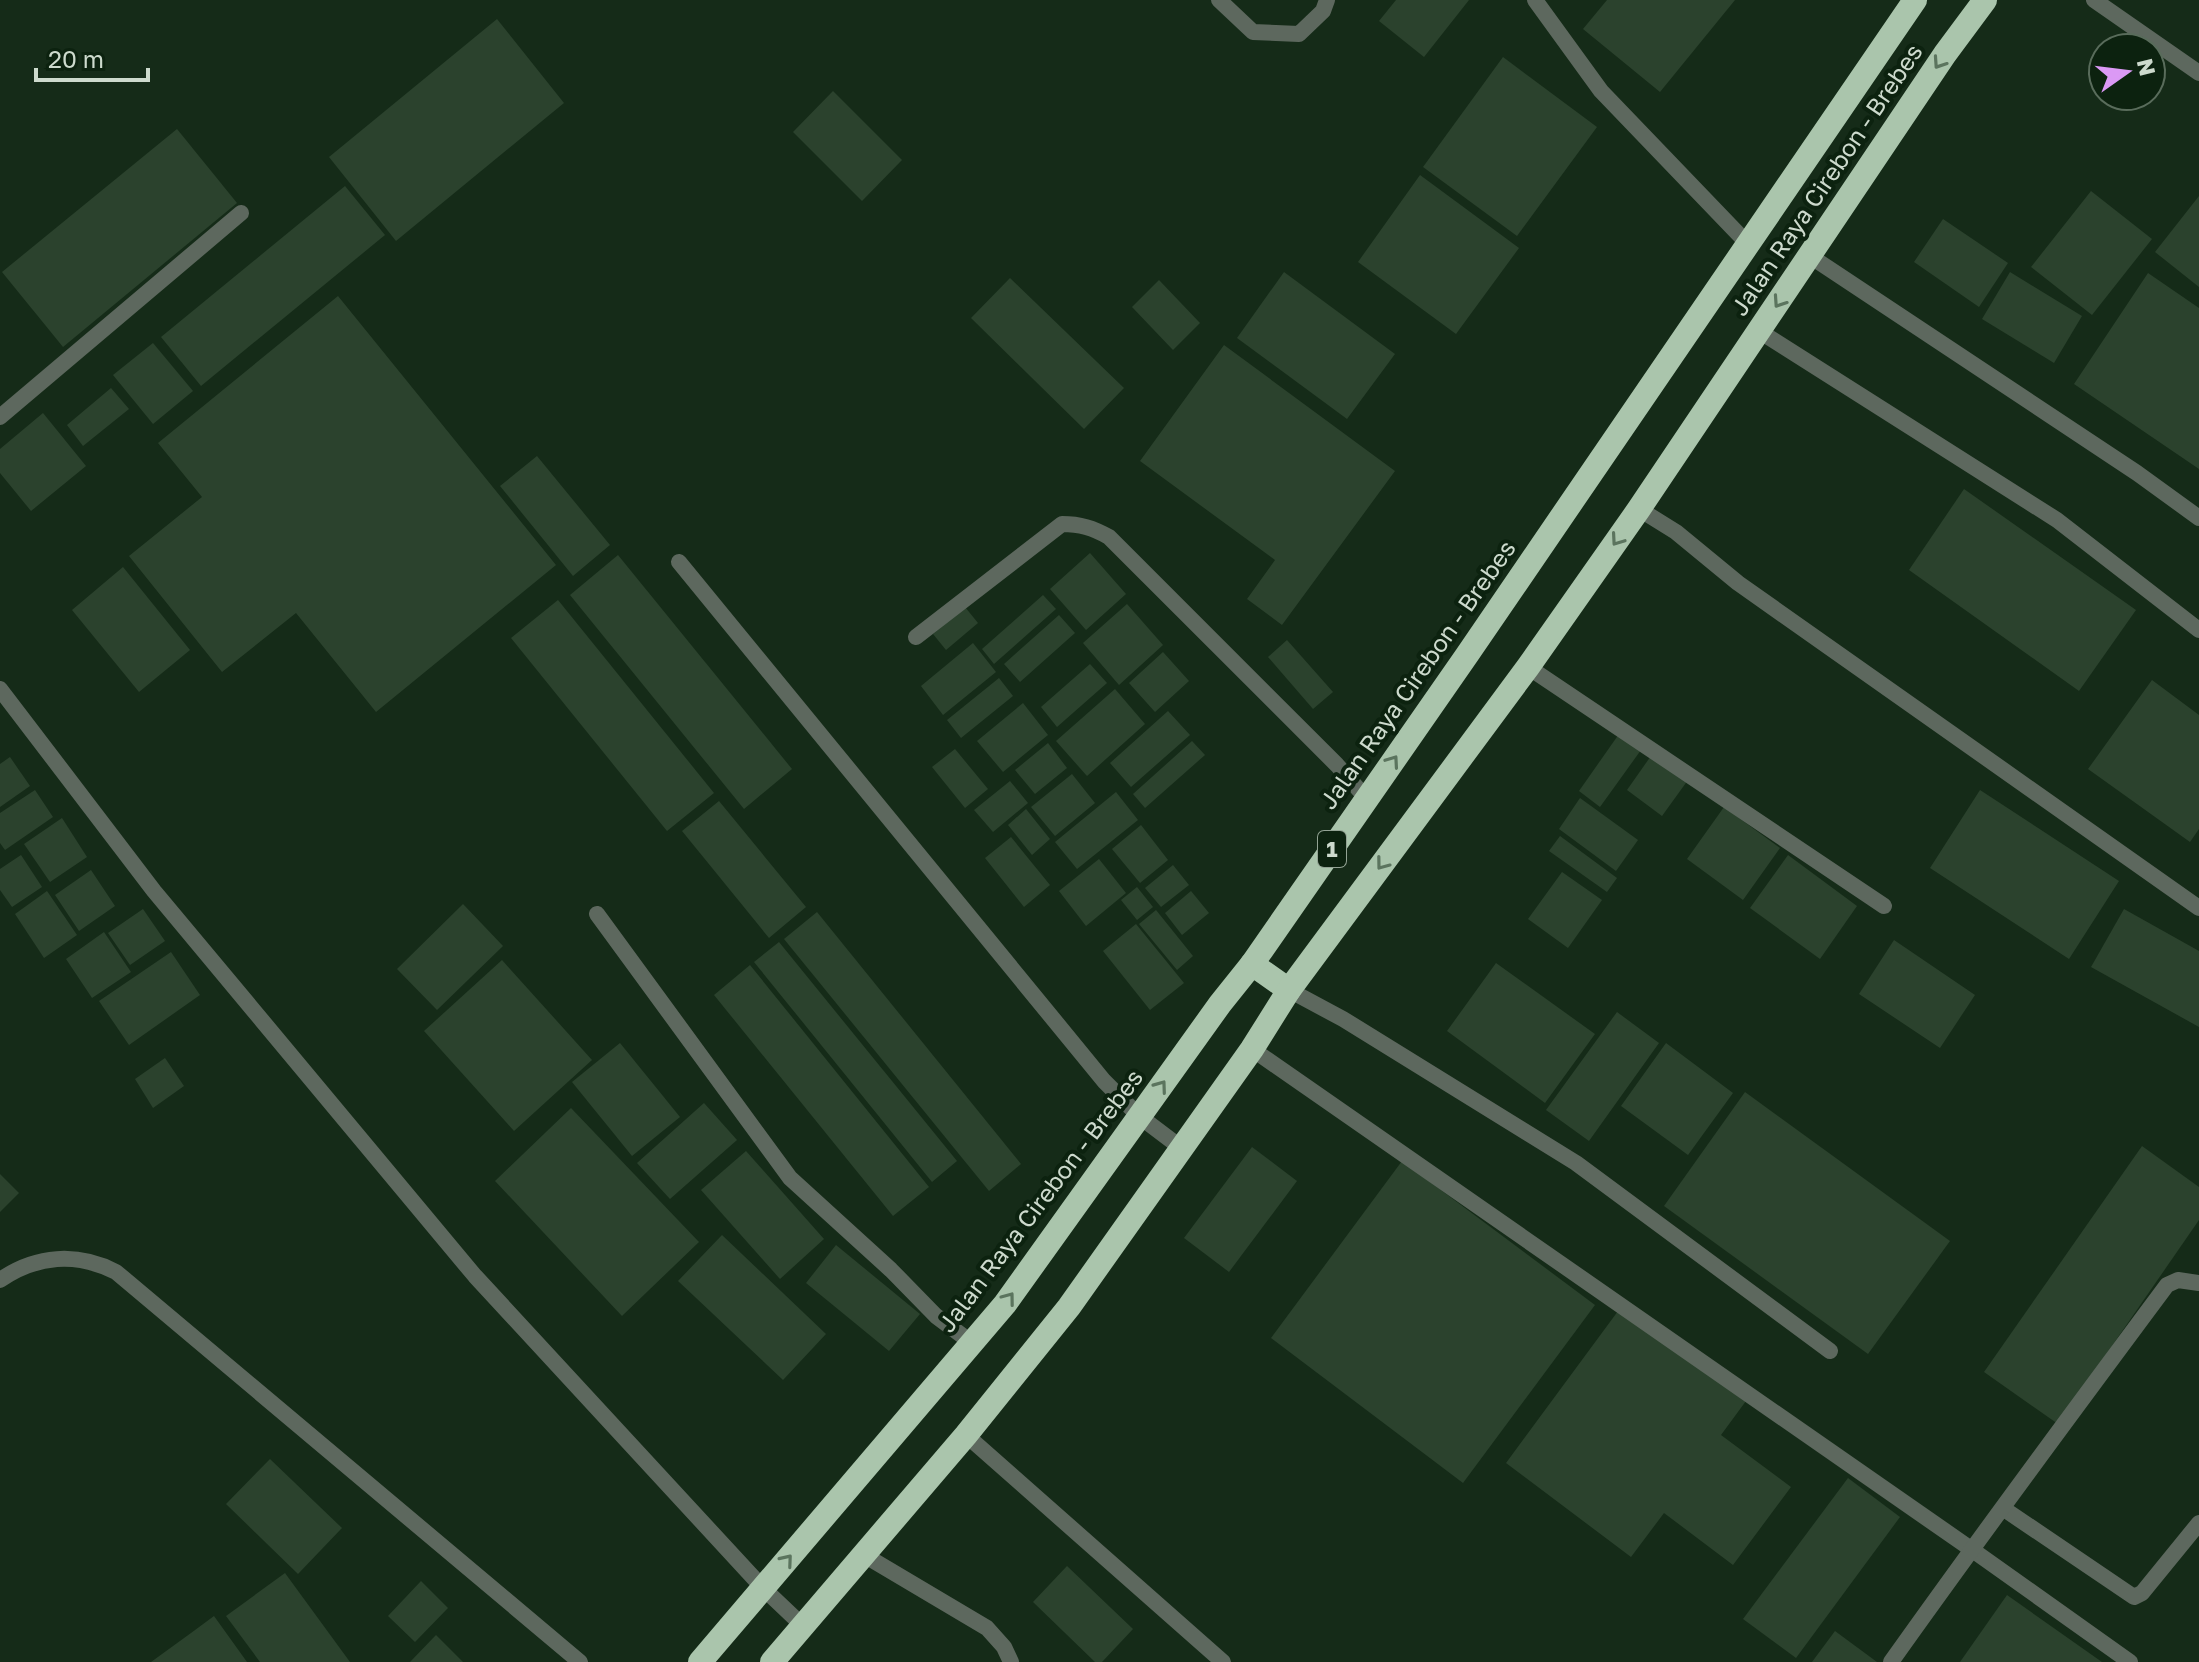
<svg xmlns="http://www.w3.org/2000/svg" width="2199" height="1662" font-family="'Golos Text',sans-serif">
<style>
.building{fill:#2b422d}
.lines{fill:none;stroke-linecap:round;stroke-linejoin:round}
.lane{stroke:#5d685e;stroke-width:16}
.street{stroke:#5d685e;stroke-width:16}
.highway{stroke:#aac5ac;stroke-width:24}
.oneway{stroke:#5b745e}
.labels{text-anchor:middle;stroke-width:8;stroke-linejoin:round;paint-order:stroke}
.shield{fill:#0c220f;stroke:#93a394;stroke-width:2}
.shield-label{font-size:22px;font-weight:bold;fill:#cddacd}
.street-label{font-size:24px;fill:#cddacd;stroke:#0c220f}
</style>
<rect width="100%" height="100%" fill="#152b18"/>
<g class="building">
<path d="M1396,0H1469L1424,57L1379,21Z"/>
<path d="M1607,0H1735L1660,92L1583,29Z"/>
<path d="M497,19L564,103L396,241L329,157Z"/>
<path d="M1503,57L1597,127L1517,236L1423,167Z"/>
<path d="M833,91L902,160L862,201L793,132Z"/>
<path d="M177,129L237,203L63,347L2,272Z"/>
<path d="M1420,175L1519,248L1456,334L1358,262Z"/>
<path d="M345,186L385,235L201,386L161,337Z"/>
<path d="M2091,191L2152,239L2092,315L2031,267Z"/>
<path d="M2199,196V287L2155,252Z"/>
<path d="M1943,219L2008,263L1979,307L1914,262Z"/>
<path d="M1284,272L1395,354L1347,419L1237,338Z"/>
<path d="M2010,272L2082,316L2054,363L1982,319Z"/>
<path d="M2148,273L2199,308V469L2074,384Z"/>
<path d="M1010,278L1124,388L1084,429L971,318Z"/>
<path d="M1159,280L1200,323L1173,350L1132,307Z"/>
<path d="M338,296L556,565L376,712L296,613L222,672L129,556L202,497L158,443Z"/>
<path d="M153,343L193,391L153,424L113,375Z"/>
<path d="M1224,345L1395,471L1282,625L1247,599L1275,560L1140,461Z"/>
<path d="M111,388L129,409L83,446L67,425Z"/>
<path d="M43,413L86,466L31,511L0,473V449Z"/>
<path d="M537,456L610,545L573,576L500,486Z"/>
<path d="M1964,489L2136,610L2079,691L1909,570Z"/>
<path d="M1090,553L1126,594L1086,630L1050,589Z"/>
<path d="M618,555L792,769L744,809L570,595Z"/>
<path d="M123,567L190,650L139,692L72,610Z"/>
<path d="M1043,595L1056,609L994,664L982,649Z"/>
<path d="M558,600L714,793L667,831L511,638Z"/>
<path d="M1127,604L1163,645L1119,685L1083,643Z"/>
<path d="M965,607L978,623L946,650L933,634Z"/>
<path d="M1059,615L1075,633L1020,682L1004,664Z"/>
<path d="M1287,640L1333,692L1313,709L1268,657Z"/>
<path d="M973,643L996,672L943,715L921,686Z"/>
<path d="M1163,652L1189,681L1155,712L1129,683Z"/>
<path d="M1090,664L1107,683L1057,727L1041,707Z"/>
<path d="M999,678L1013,696L961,738L947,720Z"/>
<path d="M2152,680L2199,715V829L2190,842L2088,769Z"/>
<path d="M1115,689L1145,724L1087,776L1056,741Z"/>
<path d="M1023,703L1048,735L1003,772L977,741Z"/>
<path d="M1168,711L1190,735L1131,787L1110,763Z"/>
<path d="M1619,734L1641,750L1600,807L1579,791Z"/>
<path d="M1192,741L1205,755L1145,808L1133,794Z"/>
<path d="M1048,743L1067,768L1035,794L1015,770Z"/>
<path d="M955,749L988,789L965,808L932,767Z"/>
<path d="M1653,753L1688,780L1662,816L1627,790Z"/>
<path d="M10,757L30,786L0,807V764Z"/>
<path d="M1072,774L1095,803L1055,836L1031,807Z"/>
<path d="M1010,781L1028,803L993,832L974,810Z"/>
<path d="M35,790L53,817L5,850L0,843V813Z"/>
<path d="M1980,790L2119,881L2069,959L1930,868Z"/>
<path d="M1116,792L1138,820L1077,869L1055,842Z"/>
<path d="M1580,798L1638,840L1616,871L1559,829Z"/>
<path d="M719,801L806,907L769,938L682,831Z"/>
<path d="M1724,807L1780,848L1743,900L1687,859Z"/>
<path d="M1026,809L1050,839L1032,855L1008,825Z"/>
<path d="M62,818L87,857L50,882L24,844Z"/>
<path d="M1141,825L1168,860L1140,883L1112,849Z"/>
<path d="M1560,836L1617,878L1607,892L1549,851Z"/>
<path d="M1011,837L1050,885L1024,907L985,858Z"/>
<path d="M21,855L42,887L12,907L0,890V869Z"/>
<path d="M1788,855L1857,906L1820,959L1750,908Z"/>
<path d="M1099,859L1126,893L1086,926L1059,891Z"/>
<path d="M1173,865L1189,885L1161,907L1145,888Z"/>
<path d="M91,870L115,906L79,931L55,895Z"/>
<path d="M1562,872L1602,900L1568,948L1528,919Z"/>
<path d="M1137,887L1153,907L1137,920L1121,900Z"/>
<path d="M47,891L77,935L44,958L15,914Z"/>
<path d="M1191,891L1209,913L1182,935L1165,913Z"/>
<path d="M463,904L503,946L437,1010L397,969Z"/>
<path d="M143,909L165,941L130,965L108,933Z"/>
<path d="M2124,909L2199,951V1027L2091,967Z"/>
<path d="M1156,910L1193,956L1177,970L1139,924Z"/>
<path d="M817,912L1021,1164L989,1191L784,939Z"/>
<path d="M1136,924L1184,983L1150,1010L1103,951Z"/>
<path d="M104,932L131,972L92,998L66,959Z"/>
<path d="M1894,940L1975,995L1940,1048L1859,994Z"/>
<path d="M779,942L957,1161L932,1182L754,962Z"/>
<path d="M171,952L200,995L129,1045L99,1001Z"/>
<path d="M502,960L592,1060L514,1131L424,1031Z"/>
<path d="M1496,963L1595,1034L1545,1103L1447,1031Z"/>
<path d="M750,965L929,1187L893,1216L714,995Z"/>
<path d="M1617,1012L1659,1043L1589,1141L1546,1110Z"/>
<path d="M620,1043L680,1117L632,1156L572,1082Z"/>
<path d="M1666,1043L1733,1093L1688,1155L1621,1106Z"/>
<path d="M165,1058L184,1086L153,1108L135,1079Z"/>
<path d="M1745,1092L1950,1241L1868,1354L1664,1206Z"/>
<path d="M704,1103L737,1140L670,1199L637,1163Z"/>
<path d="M571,1108L699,1242L622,1316L495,1181Z"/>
<path d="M2142,1146L2199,1187V1220L2058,1424L1984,1372Z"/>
<path d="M1252,1147L1297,1181L1229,1272L1184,1238Z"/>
<path d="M746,1151L824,1239L780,1279L701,1190Z"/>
<path d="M1402,1161L1595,1305L1463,1483L1271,1338Z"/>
<path d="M0,1174L19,1193L0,1212Z"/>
<path d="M722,1235L826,1334L783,1380L678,1281Z"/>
<path d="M836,1245L920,1314L889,1351L806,1283Z"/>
<path d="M1621,1307L1746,1401L1721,1435L1791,1487L1733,1565L1664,1513L1631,1557L1506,1463Z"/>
<path d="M270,1459L342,1528L298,1574L226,1504Z"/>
<path d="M1848,1478L1900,1517L1796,1658L1743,1619Z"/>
<path d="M1067,1566L1133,1629L1102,1662H1095L1033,1602Z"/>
<path d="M285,1573L350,1662H260L226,1616Z"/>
<path d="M421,1581L448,1608L415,1642L388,1616Z"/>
<path d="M2007,1595L2102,1662H1960Z"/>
<path d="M214,1616L247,1662H151L191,1633Z"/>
<path d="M1835,1631L1877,1662H1812Z"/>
<path d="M436,1635L463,1662H410Z"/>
</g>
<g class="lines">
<g class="lane">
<path d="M1219,0L1253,32L1299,34L1323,11L1327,0"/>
<path d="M1535,0L1601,91L1747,243"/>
<path d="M2094,0L2199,73"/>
<path d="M1810,256L2137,473L2199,518"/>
<path d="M1759,331L2057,520L2199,630"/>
<path d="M0,417L241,213"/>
<path d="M1639,509L1676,532L1738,583L2199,908"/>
<path d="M679,562L1104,1081L1139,1116L1180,1147"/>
<path d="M916,637L1062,524C1080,524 1093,528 1109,537L1337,765L1367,799"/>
<path d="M1528,667L1884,906"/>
<path d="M597,914L790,1178L891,1270L936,1316L972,1343"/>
<path d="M1289,990L1343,1019L1576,1163L1830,1351"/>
<path d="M1252,1049L1971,1549L2130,1662"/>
<path d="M0,1280C36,1255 77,1252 116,1272L580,1662"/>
<path d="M966,1435L1223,1662"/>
<path d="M2004,1509L2134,1597L2142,1593L2199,1523"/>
<path d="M864,1555L987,1628L1004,1647L1011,1662"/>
<path d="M1891,1662C1981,1535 2074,1410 2167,1285L2178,1280L2199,1283"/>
</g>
<path class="street" d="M0,689L154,891L475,1276L763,1588L802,1625"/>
<g class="highway">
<path d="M1252,964L1289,990"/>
<path d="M700,1662L1005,1304L1220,1004L1252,964L1467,655L1915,0"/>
<path d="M772,1662L966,1435L1069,1307L1252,1049L1289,990L1528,667L1639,509L1945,54L1985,0"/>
</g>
</g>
<defs><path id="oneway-chevron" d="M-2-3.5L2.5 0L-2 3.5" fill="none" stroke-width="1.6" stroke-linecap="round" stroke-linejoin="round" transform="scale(2)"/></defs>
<g class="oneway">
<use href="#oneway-chevron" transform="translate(1939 63) rotate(124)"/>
<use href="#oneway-chevron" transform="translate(1779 302) rotate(124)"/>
<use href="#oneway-chevron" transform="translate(1617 540) rotate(125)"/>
<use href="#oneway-chevron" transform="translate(1393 761) rotate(-55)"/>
<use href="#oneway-chevron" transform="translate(1382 864) rotate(127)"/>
<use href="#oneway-chevron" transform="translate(1161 1086) rotate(-54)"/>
<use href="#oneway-chevron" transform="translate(1009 1298) rotate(-53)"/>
<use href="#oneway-chevron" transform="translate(787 1560) rotate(-50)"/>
</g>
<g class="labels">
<rect class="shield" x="1318" y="831" width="28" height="36" rx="6"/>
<g class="shield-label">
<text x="1332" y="857">1</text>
</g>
<g class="street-label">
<text transform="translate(1827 180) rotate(-56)" y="8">Jalan Raya Cirebon - Brebes</text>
<text transform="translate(1418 675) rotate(-55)" y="8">Jalan Raya Cirebon - Brebes</text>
<text transform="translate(1041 1201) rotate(-53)" y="8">Jalan Raya Cirebon - Brebes</text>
</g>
</g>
<g transform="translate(2127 72) rotate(76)"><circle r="38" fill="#0c220f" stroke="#596c5b" stroke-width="2"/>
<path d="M0-6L14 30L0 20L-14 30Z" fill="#db99f5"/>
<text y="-12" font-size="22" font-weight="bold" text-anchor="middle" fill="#cddacd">N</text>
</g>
<path d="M36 68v12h112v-12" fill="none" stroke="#cddacd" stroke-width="4"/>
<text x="48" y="68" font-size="24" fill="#cddacd" stroke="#0c220f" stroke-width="6" paint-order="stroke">20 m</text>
</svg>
